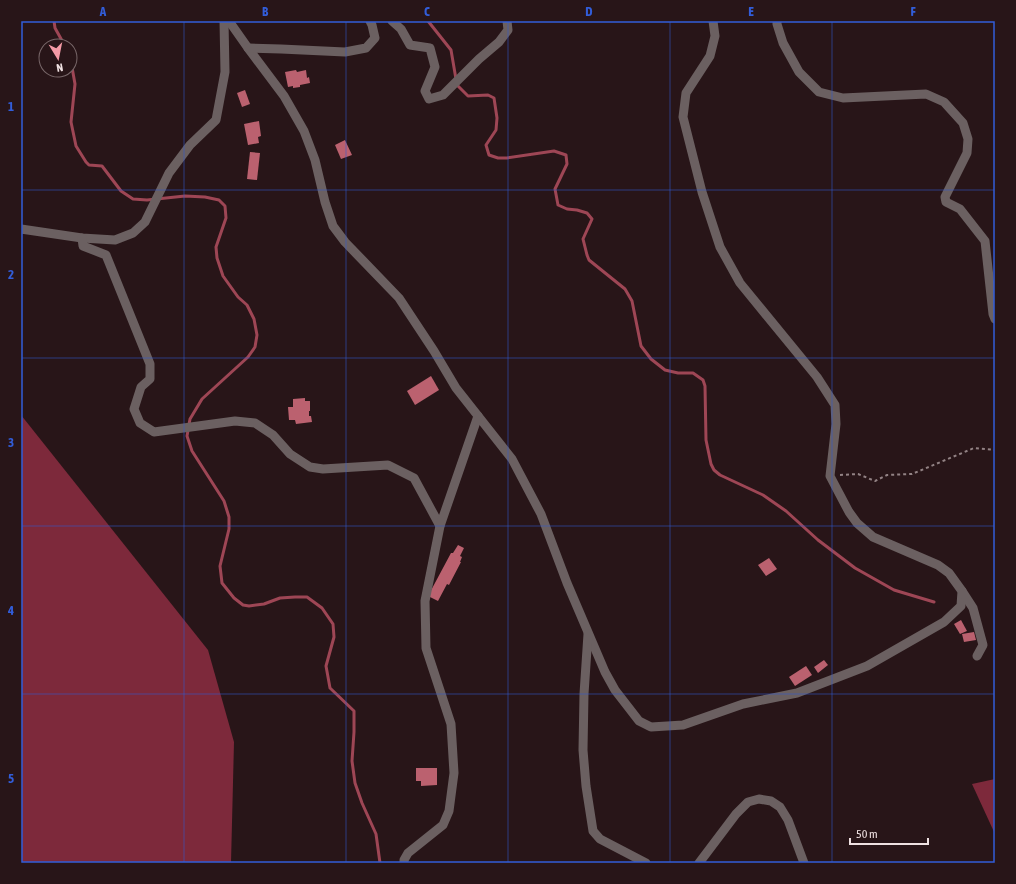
<svg xmlns="http://www.w3.org/2000/svg" width="1016" height="884" font-family="'Asap Condensed',sans-serif">
<style>
.forest{fill:#7d293b}
.lines{fill:none;stroke-linecap:round;stroke-linejoin:round}
.stream{stroke:#9e4655;stroke-width:3}
.building{fill:#bb616f}
.path{stroke:#928284;stroke-width:2;stroke-dasharray:3 3;stroke-linecap:butt}
.minor{stroke:#6b6061;stroke-width:9}
.grid{fill:none;stroke:#325dd9;stroke-width:1;stroke-opacity:0.55}
.neatline{fill:none;stroke:#325dd9;stroke-width:1.5}
.grid-label{font-size:13px;text-anchor:middle;font-weight:bold;fill:#325dd9}
</style>
<rect width="100%" height="100%" fill="#281518"/>
<g class="forest">
<path d="M21,415L208,650L234,742L231,863H21Z"/>
<path d="M995,779V834L972,784Z"/>
</g>
<g class="lines">
<g class="stream">
<path d="M54,21L55,28L65,46"/>
<path d="M428,21L451,50L457,85L468,96L488,95L494,98L497,118L496,130L486,145L489,155L498,158H507L554,151L566,155L567,164L555,189L558,205L567,209L577,210L587,213L592,219L583,239L587,255L589,260L625,289L632,301L641,346L651,359L665,370L678,373H693L703,380L705,386L706,440L711,464L714,470L720,475L763,495L786,511L818,540L855,568L894,590L934,602"/>
<path d="M70,56L75,84L71,122L76,146L86,162L89,165L102,166L121,191L133,199L147,200L185,196L205,197L219,200L225,206L226,218L216,247L217,258L223,276L238,297L247,305L254,319L257,335L255,347L248,357L202,399L190,419L187,436L192,451L224,501L229,517V529L220,566L222,583L234,598L243,605L249,606L264,604L280,598L295,597H307L322,608L333,624L334,637L326,666L330,688L354,711V732L352,761L355,783L362,803L376,834L380,863"/>
</g>
</g>
<g class="building">
<path d="M296,70L297,72L306,70L307,78L309,77L310,83L300,85V87L293,88V86L288,87L285,72Z"/>
<path d="M245,90L250,104L242,107L237,93Z"/>
<path d="M259,121L261,136L258,137L259,143L248,145L244,124Z"/>
<path d="M345,140L352,155L341,159L335,145Z"/>
<path d="M250,152L260,153L257,180L247,179Z"/>
<path d="M431,376L439,390L415,405L407,391Z"/>
<path d="M305,398V401H310V411H309V416H311L312,422L296,424L295,420H289L288,407H293V399Z"/>
<path d="M458,545L464,548L460,556L462,557L460,562H461L449,585L447,584L438,601L428,596L451,553H453Z"/>
<path d="M769,558L777,569L766,576L758,565Z"/>
<path d="M961,620L967,631L960,634L954,624Z"/>
<path d="M974,632L976,640L964,642L962,634Z"/>
<path d="M824,660L828,665L818,673L814,667Z"/>
<path d="M806,666L812,675L795,686L789,677Z"/>
<path d="M416,768H437V785L421,786V781H416Z"/>
</g>
<g class="lines">
<path class="path" d="M840,475L858,474L875,481L887,475L912,474L974,448L995,450"/>
<g class="minor">
<path d="M229,21L248,48L284,96L304,131L315,160L325,202L333,226L345,242L399,298L434,351L456,388L512,459L541,514L567,583L605,672L615,690L639,721L651,727L683,725L743,704L797,693L867,666L944,622L961,606L962,591L949,573L938,565L873,537L857,523L849,512L830,476L836,424L835,405L817,377L740,283L720,247L702,192L683,117L686,93L710,56L715,36L713,21"/>
<path d="M392,21L401,29L410,45L430,48L435,67L425,91L429,99L443,95L479,59L499,42L508,30L507,21"/>
<path d="M777,21V24L783,43L799,72L819,92L843,98L926,94L944,102L963,123L968,139L967,153L945,197L946,202L960,209L985,241L993,314L995,319"/>
<path d="M248,48L281,49L345,52L366,48L375,38L372,25L370,21"/>
<path d="M21,229L82,238L115,240L133,233L145,222L169,173L190,145L216,120L225,72L224,21"/>
<path d="M82,238L83,246L106,255L150,364V379L141,387L134,409L140,423L154,432L235,421L255,423L273,435L290,454L310,467L323,469L388,465L414,478L440,526"/>
<path d="M962,591L973,608L983,645L977,656"/>
<path d="M588,634L584,694L583,750L586,786L593,831L600,839L646,863"/>
<path d="M404,863V860L408,853L443,825L449,811L454,773L451,724L426,648L425,601L440,526L478,416"/>
<path d="M699,863L736,814L748,802L759,799L771,801L780,807L788,820L804,863"/>
</g>
</g>
<path class="grid" d="M184,21V863M346,21V863M508,21V863M670,21V863M832,21V863M21,190H995M21,358H995M21,526H995M21,694H995"/>
<rect width="1016" height="884" fill="none" stroke="#281518" stroke-width="44"/>
<g transform="translate(58 58) rotate(170)"><circle r="19" fill="#281518" stroke="#786769"/>
<path d="M0-3L7 15L0 10L-7 15Z" fill="#f49aa6"/>
<text y="-6" font-size="11" font-weight="bold" text-anchor="middle" fill="#efe1e2">N</text>
</g>
<path d="M850 838v6h78v-6" fill="none" stroke="#efe1e2" stroke-width="2"/>
<text x="856" y="838" font-size="12" fill="#efe1e2" stroke="#281518" stroke-width="3" paint-order="stroke">50 m</text>
<rect x="22" y="22" width="972" height="840" class="neatline"/>
<g class="grid-label">
<text x="103" y="16">A</text>
<text x="265" y="16">B</text>
<text x="427" y="16">C</text>
<text x="589" y="16">D</text>
<text x="751" y="16">E</text>
<text x="913" y="16">F</text>
<text x="11" y="111">1</text>
<text x="11" y="279">2</text>
<text x="11" y="447">3</text>
<text x="11" y="615">4</text>
<text x="11" y="783">5</text>
</g>
</svg>
